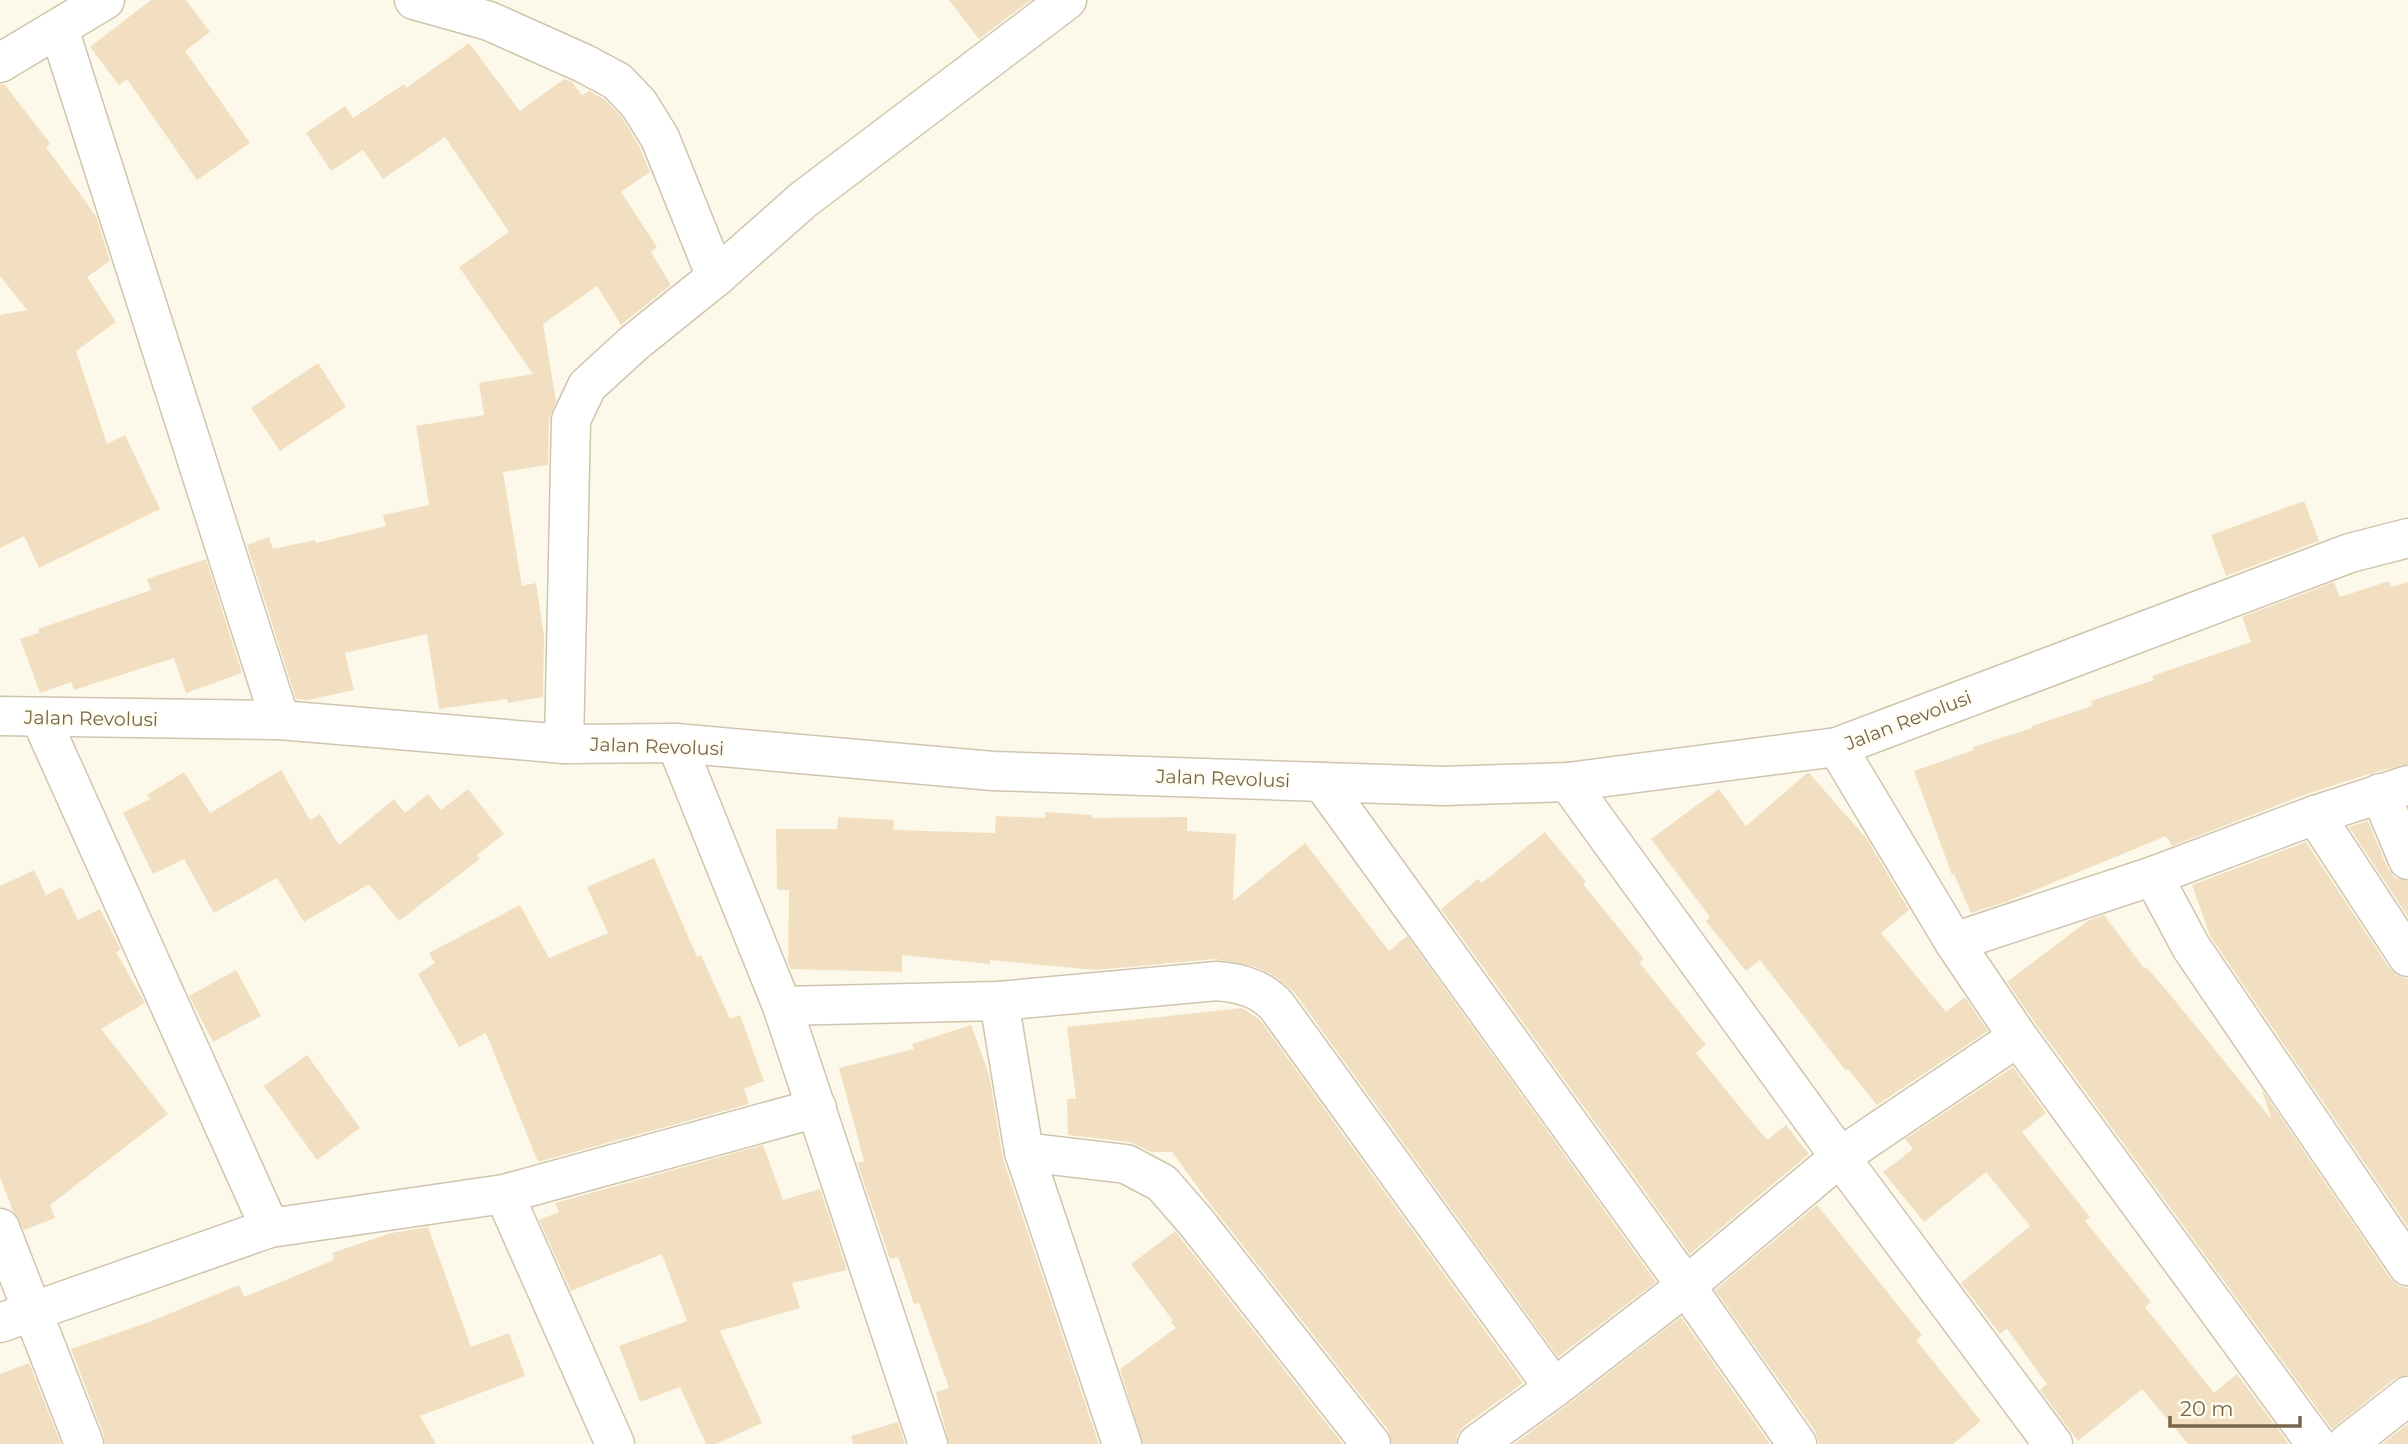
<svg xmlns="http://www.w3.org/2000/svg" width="2408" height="1444" font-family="Montserrat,sans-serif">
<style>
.building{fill:#f2dfc1}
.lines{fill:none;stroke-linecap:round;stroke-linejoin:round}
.minor-casing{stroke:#cfc5ae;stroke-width:41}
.tertiary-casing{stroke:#cfc5ae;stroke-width:41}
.minor{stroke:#fff;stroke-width:38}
.tertiary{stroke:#fff;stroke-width:38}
.labels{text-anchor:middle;stroke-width:5;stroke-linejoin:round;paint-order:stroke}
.street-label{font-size:19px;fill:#78664c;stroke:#fffcf0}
</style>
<rect width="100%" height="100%" fill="#fdf9ea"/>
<g class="building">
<path d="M151,0H186L210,32L185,51L250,143L197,180L127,79L119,85L90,47Z"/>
<path d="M949,0H1031L979,39Z"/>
<path d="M469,43L520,111L564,79L572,82L582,95L589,91L604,99L622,117L640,148L650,172L621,192L657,247L651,252L671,285L621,325L597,286L543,324L556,401L549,420L548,465L503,472L522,586L536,583L544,636L543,697L508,703L507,699L439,709L427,634L345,653L354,690L308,700L296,699L247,545L269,537L273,549L315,540L316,543L386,526L383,515L429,505L416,426L484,415L479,383L533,374L459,267L509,232L445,137L383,179L363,150L331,171L306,133L345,106L353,118L404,84L406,88Z"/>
<path d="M4,84L50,143L46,147L96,216L110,261L87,277L116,322L76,351L107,444L125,435L160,509L39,568L24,536L0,548V315L27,310L0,276V85Z"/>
<path d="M318,363L346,407L280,451L251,408Z"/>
<path d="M2304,501L2319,541L2226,576L2211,535Z"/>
<path d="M206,559L242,673L186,693L174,658L74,690L71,682L40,693L20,639L39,633L38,629L151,590L147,579Z"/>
<path d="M2389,581L2391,587L2408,582V764L2372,773L2307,794L2172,846L2166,836L2006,902L1971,913L1954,874L1952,875L1914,771L1974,750L1973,747L2032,728V726L2092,706L2091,701L2154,680L2152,676L2251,642L2242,617L2334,582L2340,597Z"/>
<path d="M281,770L310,820L320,814L339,845L394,799L405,813L428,794L441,810L468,789L504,834L477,855L480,859L399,921L369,884L304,922L277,878L214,913L184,859L153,874L123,813L150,799L147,795L184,772L210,813Z"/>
<path d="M1807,773H1809L1867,839L1909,910L1881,933L1946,1012L1965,997L1988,1031L1877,1105L1848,1069L1846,1071L1760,960L1746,971L1706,921L1710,917L1651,839L1719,789L1746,826Z"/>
<path d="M1045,812L1092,815V818L1187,817V831L1236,834L1233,901L1305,843L1389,951L1407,936L1656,1282L1558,1357L1294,992L1276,977L1256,967L1215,959L1096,970L990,960V964L902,955V972L791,969L788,963L789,890H777L776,829H837L838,817L894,820L893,830L995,833L996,816L1045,818Z"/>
<path d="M2368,821L2388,869L2395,878L2408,881V917L2349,827Z"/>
<path d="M1545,832L1586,882L1583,884L1644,959L1639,962L1706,1045L1696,1053L1743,1111L1767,1140L1786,1125L1809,1154L1690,1254L1441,909L1478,879L1482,883Z"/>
<path d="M2306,842L2390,969L2398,976L2408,979V1227L2210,936L2192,885Z"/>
<path d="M654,858L697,957L701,955L730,1019L740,1015L764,1081L744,1089L749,1104L538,1162L486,1033L459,1047L418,974L435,963L429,953L520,905L549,958L608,933L587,887Z"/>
<path d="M34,870L46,895L62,887L78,920L100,909L121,950L116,952L145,1003L101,1029L168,1114L50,1205L55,1218L24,1230L13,1211L0,1177V886Z"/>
<path d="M2104,915L2144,968L2146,967L2168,992L2272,1120L2261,1088L2390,1278L2398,1285L2408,1288V1375L2394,1379L2332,1429L2036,1024L2007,982L2089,920Z"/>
<path d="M236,970L261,1016L213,1042L189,996Z"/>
<path d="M1242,1008L1260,1020L1523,1383L1464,1426L1457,1435L1456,1444H1392L1388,1430L1210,1204L1172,1152H1151L1129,1142L1068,1135L1067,1099H1076L1067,1027Z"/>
<path d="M971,1025L989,1074L1003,1159L1099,1444H949L936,1392L949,1388L919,1303L914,1304L898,1257L890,1259L857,1163L864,1161L839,1068L914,1049L912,1044Z"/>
<path d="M307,1055L360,1128L317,1160L264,1086Z"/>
<path d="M2013,1067L2046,1113L2022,1132L2090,1217L2085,1221L2151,1302L2145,1307L2214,1393L2237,1374L2289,1444H2188L2142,1389L2078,1441L2040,1390L2047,1384L2007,1329L2000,1334L1961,1283L2030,1226L1986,1172L1924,1222L1883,1172L1913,1149L1905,1139Z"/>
<path d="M763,1145L783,1200L820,1189L847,1270L792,1283L800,1308L720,1331L762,1423L716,1444H706L680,1387L640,1402L619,1346L687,1321L662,1254L571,1291L539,1220L559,1212L555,1203Z"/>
<path d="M1817,1205L1922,1335L1916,1340L1981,1421L1953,1444H1819L1815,1431L1715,1290Z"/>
<path d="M428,1227L471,1347L509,1333L525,1376L420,1416L436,1444H105L104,1436L71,1349L149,1322L239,1285L244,1297L334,1260L332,1253L391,1233Z"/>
<path d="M1175,1231L1179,1236L1343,1444H1143L1120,1369L1176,1328L1171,1322L1173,1321L1131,1264Z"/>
<path d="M1681,1317L1770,1444H1514L1567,1405Z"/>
<path d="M29,1363L61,1444H0V1374Z"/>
<path d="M898,1422L905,1444H853L851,1436Z"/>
<path d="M2408,1424V1444H2382Z"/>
</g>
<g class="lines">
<g class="minor-casing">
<g id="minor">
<path d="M414,0L489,21L583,63L617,81L639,104L660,138L716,277"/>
<path d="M59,29L280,720"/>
<path d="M0,63L105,0"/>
<path d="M40,717L270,1228"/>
<path d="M676,743L782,1006L928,1444"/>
<path d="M564,744L571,420L587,386L634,343L716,277L803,200L1067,0"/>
<path d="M1837,747L1954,942L2018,1037L2316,1444"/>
<path d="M1322,782L1686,1286L1797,1444"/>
<path d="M1568,782L1840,1157L2053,1444"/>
<path d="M2380,793L2408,860"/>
<path d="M2315,815L2408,957"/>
<path d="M2153,876L2191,947L2408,1266"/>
<path d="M1954,942L2153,876L2315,815L2408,785"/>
<path d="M999,1001L1024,1152L1122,1444"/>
<path d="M782,1006L999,1001L1217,981C1240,983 1260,988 1276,1005L1554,1388"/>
<path d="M1024,1152L1126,1164L1162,1183L1196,1222L1371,1444"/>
<path d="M504,1194L615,1444"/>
<path d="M0,1228L84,1444"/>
<path d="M0,1323L270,1228L504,1194L817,1108"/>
<path d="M1477,1444L1554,1388L1686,1286L1840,1157L2018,1037"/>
<path d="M2347,1444L2408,1396"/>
</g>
</g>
<g class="tertiary-casing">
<path id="tertiary" d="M0,716L280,720L564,744L676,743L993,771L1444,786L1568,782L1837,747L2350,553L2408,538"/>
</g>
<use href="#minor" class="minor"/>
<use href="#tertiary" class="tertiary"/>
</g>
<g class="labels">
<g class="street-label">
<text transform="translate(91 718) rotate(1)" y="7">Jalan Revolusi</text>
<text transform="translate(1908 720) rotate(-21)" y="7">Jalan Revolusi</text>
<text transform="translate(657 746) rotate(2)" y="7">Jalan Revolusi</text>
<text transform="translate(1223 778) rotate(2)" y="7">Jalan Revolusi</text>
</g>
</g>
<path d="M2170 1416v10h130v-10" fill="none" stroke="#78664c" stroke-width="3.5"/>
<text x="2180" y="1416" font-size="21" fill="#78664c" stroke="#fffcf0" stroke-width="5" paint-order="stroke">20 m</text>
</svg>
